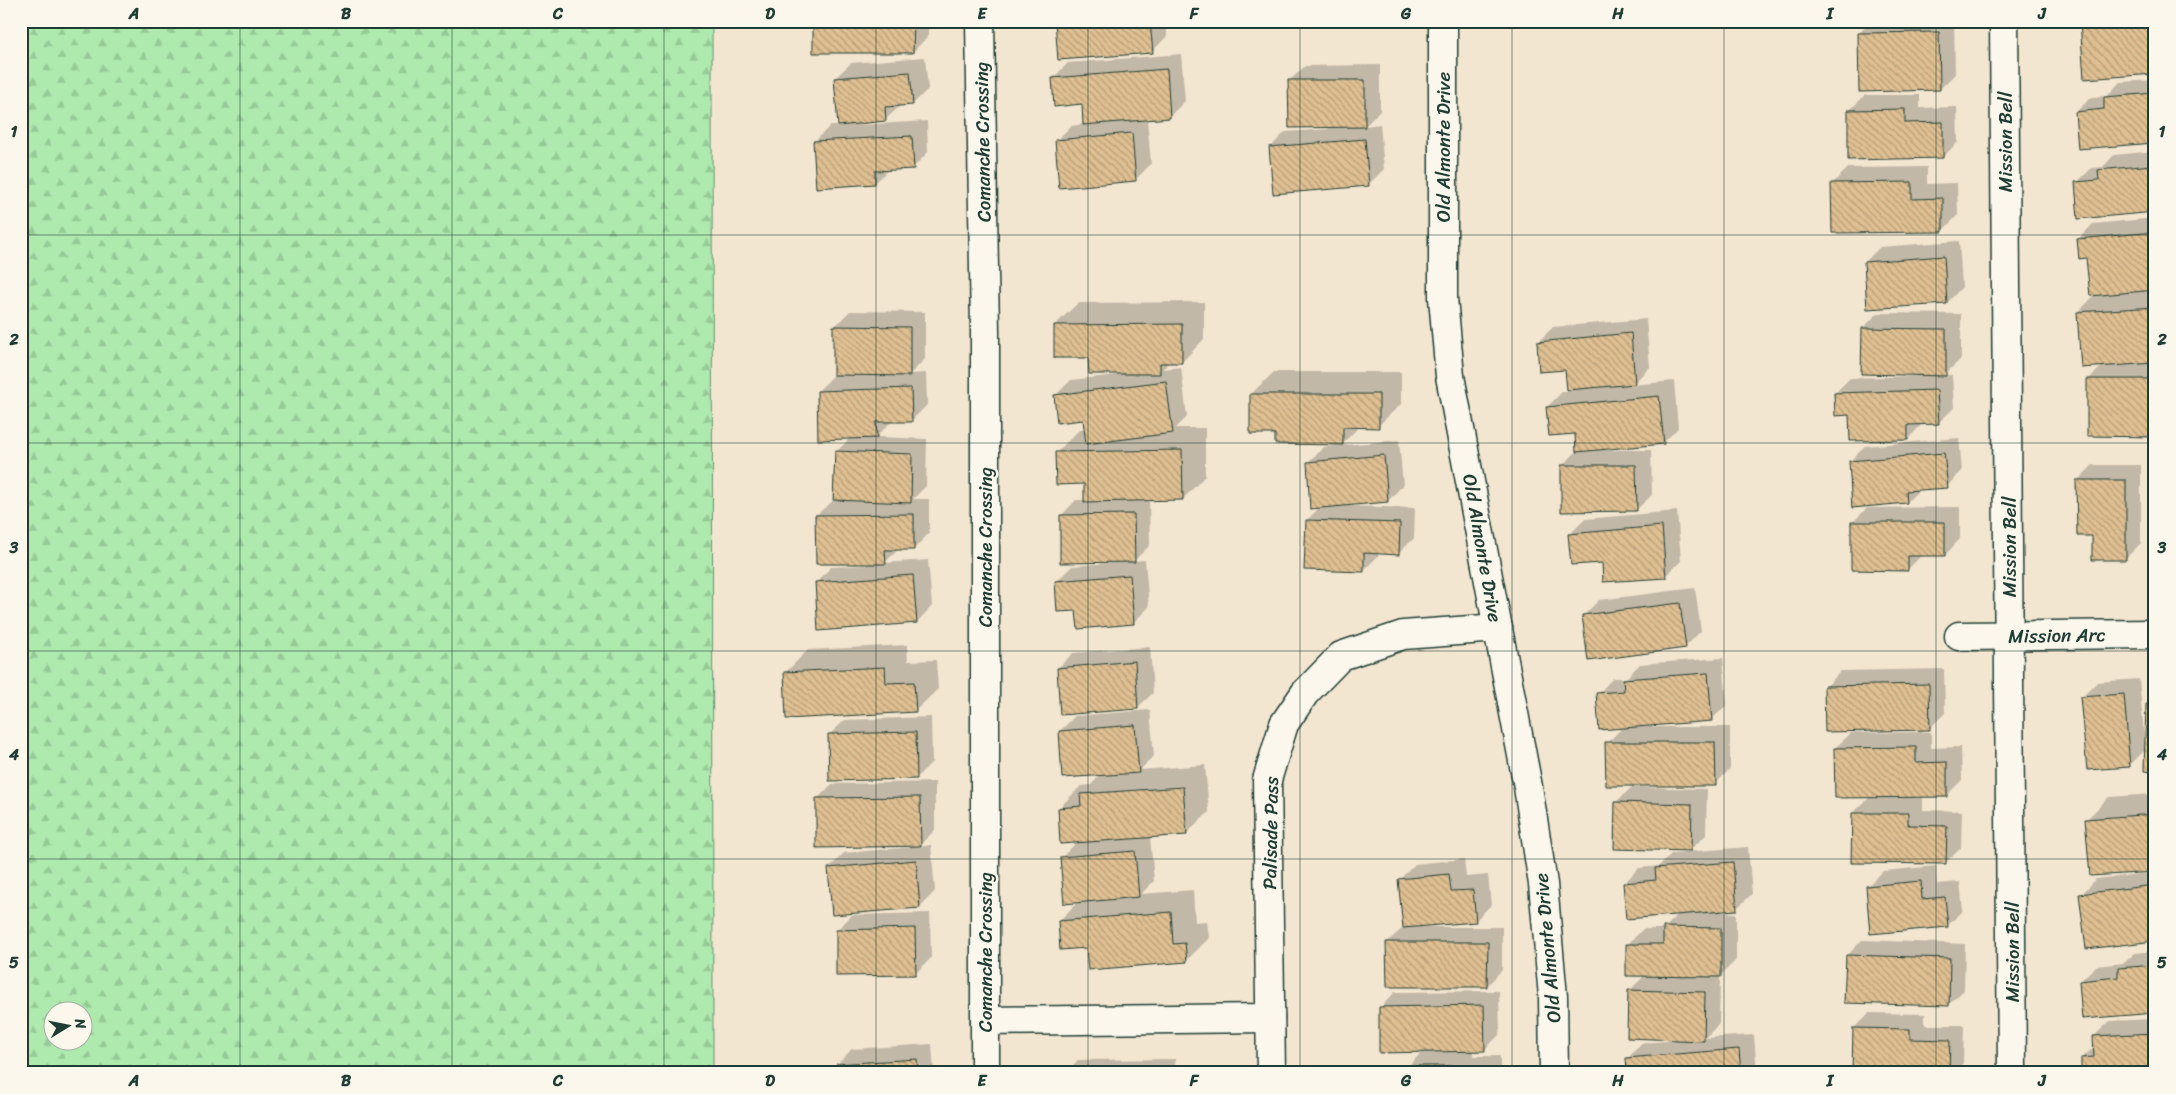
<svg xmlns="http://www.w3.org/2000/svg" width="2176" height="1094" font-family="Sriracha,sans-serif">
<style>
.forest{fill:url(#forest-firs);stroke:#669371;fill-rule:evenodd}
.shadow{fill:#0003}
.building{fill:url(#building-back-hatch);stroke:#1f3d34}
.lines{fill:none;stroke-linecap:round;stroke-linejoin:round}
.street-casing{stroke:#1f3d34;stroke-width:31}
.street{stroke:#fbf7ec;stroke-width:28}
.grid{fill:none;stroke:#1f3d34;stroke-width:1;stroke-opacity:0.55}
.labels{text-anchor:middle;stroke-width:5;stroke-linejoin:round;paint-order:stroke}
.street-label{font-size:19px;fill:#1f3d34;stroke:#fbf7ec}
.neatline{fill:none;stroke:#1f3d34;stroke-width:2}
.grid-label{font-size:16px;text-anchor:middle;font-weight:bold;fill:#1f3d34}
</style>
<defs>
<pattern id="forest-firs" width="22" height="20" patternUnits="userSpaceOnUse" patternTransform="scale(1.25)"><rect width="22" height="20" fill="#aee9ae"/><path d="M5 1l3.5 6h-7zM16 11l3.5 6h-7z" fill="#95c996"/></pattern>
<pattern id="building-back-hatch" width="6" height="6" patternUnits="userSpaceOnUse" patternTransform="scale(1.25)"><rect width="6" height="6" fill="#e0c092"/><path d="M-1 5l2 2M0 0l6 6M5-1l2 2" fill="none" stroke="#b59d78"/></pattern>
</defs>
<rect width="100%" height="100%" fill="#f3e6d1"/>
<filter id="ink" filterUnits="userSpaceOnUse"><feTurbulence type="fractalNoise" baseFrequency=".02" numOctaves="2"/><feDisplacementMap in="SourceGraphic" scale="10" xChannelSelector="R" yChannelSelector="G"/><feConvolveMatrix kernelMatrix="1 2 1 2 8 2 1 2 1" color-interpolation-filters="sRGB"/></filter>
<g filter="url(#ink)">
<path class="forest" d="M21,21H712L713,1073H21ZM52,1012H82V1042H52Z"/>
<g class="shadow">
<path d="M814,21H928V36L913,52Z"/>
<path d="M1056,21H1166L1167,36L1152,52Z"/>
<path d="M1872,21H1954L1955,74L1940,89L1859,33Z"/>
<path d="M1181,54L1185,101L1169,117L1147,119L1151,164L1136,179L1056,141L1071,126L1084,124L1083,103L1053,78L1068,63Z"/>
<path d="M925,57L928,89L913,104L901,105L885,120L861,122V125L927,121L928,152L913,168L889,169L875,183L814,142L830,126H840L835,78L851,63Z"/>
<path d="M1380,65V111L1365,126L1380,124L1384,169L1368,185L1270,148L1285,132L1329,129L1289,81L1305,66Z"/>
<path d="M2155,80V141L2076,112L2092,97L2107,96L2120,82Z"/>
<path d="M1865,95H1920V108L1957,107L1958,142L1943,157L1849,111Z"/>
<path d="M2155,151V210L2076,183L2092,168L2103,167L2114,155Z"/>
<path d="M1927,167V184L1957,183L1958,215L1943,230L1832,184L1848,168Z"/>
<path d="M2155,218V362H2148V364H2155V436L2089,379L2103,365L2078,312L2096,294L2088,257L2078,239L2093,224Z"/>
<path d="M1959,241L1962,287L1947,303L1865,262L1880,247Z"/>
<path d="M1204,302V339L1182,362L1170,361L1163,369L1181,367L1187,417L1176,428H1205V476L1183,499H1149L1150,545L1134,561L1145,560L1149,607L1133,623L1077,609L1056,582L1072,566L1111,563V561L1061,516L1076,500H1085V483L1056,453L1079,430H1085L1084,419L1055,396L1071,380L1117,375V373L1090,357L1055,325L1078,303Z"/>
<path d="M850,311L925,312V359L910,374L926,373L927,405L912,420L892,421L876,437L927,439L926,486L913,499H929V533L914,549H899L884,563L928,560L932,606L917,622L816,583L831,567L867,565L816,515L834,500L836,452L850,438L818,391L834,375L835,326Z"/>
<path d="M1878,313L1961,314V359L1944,375H1952L1954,408L1938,423H1923L1908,439L1850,414L1835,393L1850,378L1916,376L1863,328Z"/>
<path d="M1646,319L1650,367L1632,385L1674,381L1678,428L1663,443L1606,448V450H1651L1652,495L1636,510L1562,466L1578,450L1576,433L1547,407L1562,392L1569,391L1567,369L1538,342L1553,327Z"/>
<path d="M1274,372H1401V404L1378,426H1360L1341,445L1276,433L1251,394Z"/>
<path d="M1959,438L1962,471L1947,486L1921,488L1907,502L1850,461L1865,446Z"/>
<path d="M1399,440L1403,485L1388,501L1350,504V506L1415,508L1414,538L1399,553H1378V556L1363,571L1307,520L1321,506L1308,462L1324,447Z"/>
<path d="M2093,465H2141V543L2126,558L2093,535L2077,481Z"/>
<path d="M1960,507V539L1945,555H1922L1908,569L1852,523L1867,508Z"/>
<path d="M1677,511L1681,561L1665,576L1603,561L1569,535L1585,519Z"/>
<path d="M1695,588L1701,631L1685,647L1583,616L1599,600Z"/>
<path d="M907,645L908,661L936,660L938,689L915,711L785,673L808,650Z"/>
<path d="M1150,647L1153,693L1137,708L1058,668L1073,653Z"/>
<path d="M1723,658L1727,705L1711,720L1643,725V727H1730V769L1715,784L1634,785V787L1707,789L1706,835L1690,850L1616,802L1634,785L1607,743L1623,727L1598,694L1613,678H1626L1640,664Z"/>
<path d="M1944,669L1945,713L1929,729L1826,687L1841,671Z"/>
<path d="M2139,679L2145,746L2148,705L2155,697V770L2146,749L2130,765L2081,698L2097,682Z"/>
<path d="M1150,710L1154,756L1140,770L1205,765L1209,812L1186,834L1150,837L1154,881L1141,894L1193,890L1195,922L1207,921L1209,938L1186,961L1088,947L1059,921L1079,901L1061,858L1077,842L1059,808L1081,786L1091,785L1101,774L1060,731L1075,716Z"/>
<path d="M931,717L932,762L916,778L829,735L845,720Z"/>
<path d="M1931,732V748L1961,747L1962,780L1946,796H1915V798H1923V810L1962,811L1961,848L1945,863L1853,813L1870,797L1835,748L1851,733Z"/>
<path d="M935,782V830L918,847L931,845L935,891L920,907L829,868L844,853L911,847V845L817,799L832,784Z"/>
<path d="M2155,794V939L2081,895L2096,879L2151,873L2087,819L2109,797Z"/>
<path d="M1748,847L1752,894L1736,909L1718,911L1719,912L1736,913V960L1718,978H1720L1719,1024L1705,1038L1754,1035L1757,1073H1628L1627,1059L1642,1043L1677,1040L1629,991L1645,975L1627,945L1643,929H1664L1678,914L1624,883L1639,868L1659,866L1672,853Z"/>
<path d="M1464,859L1466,877L1488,875L1491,905L1476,920L1423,925V927H1502V970L1487,986L1387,942L1404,927L1400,879L1415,864Z"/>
<path d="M1936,866L1937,884L1960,882L1963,911L1947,926L1868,886L1883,871Z"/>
<path d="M930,913L931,958L915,974L837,930L852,915Z"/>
<path d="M1862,940L1965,944L1964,990L1948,1005L1847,956Z"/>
<path d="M2155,951V1011L2080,981L2096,966L2124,963L2135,953Z"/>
<path d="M1499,991L1500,1034L1485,1049L1474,1050V1056H1500V1073H1407V1067L1423,1051L1380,1008L1395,992Z"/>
<path d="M1869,1013L1925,1014V1025H1964L1963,1063L1954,1073H1853L1854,1028Z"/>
<path d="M2155,1019V1073L2082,1058L2095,1046L2094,1036L2110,1021Z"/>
<path d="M932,1044L934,1073H837V1064L852,1049Z"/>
<path d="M1175,1059L1176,1073H1065L1078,1060Z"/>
</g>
<g class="building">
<path d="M813,21H914L913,53H813Z"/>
<path d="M1055,21H1150L1153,53L1058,60Z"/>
<path d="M2080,21H2155V74L2084,79Z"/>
<path d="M1939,32L1940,90L1859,92L1858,33Z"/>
<path d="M1167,69L1170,118L1083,125L1082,104L1054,107L1052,78Z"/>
<path d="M910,72L913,105L885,107L886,121L838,126L834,78Z"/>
<path d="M1288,80H1365V127L1289,128Z"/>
<path d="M2155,93V143L2078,149L2075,112L2104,109V97Z"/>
<path d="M1905,109V123L1943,122V158L1848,160V110Z"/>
<path d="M1132,133L1136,181L1059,188L1055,140Z"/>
<path d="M912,136L914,169L875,171V184L816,188L813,141Z"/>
<path d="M1365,139L1369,186L1273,194L1269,147Z"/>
<path d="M2152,165L2155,212L2078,219L2075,182L2099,180L2098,170Z"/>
<path d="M1912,182V199L1943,198V232L1832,233L1831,183Z"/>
<path d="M2155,232V290L2090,296L2086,258L2079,259L2077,239Z"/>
<path d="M1944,256L1947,304L1867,309L1864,262Z"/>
<path d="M2155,307V363L2081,368L2077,312Z"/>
<path d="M1182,324V363H1160V374H1089L1088,358H1054V325Z"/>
<path d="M833,326L910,327V376L833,375Z"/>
<path d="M1862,328L1946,329V376L1861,374Z"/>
<path d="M1631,333L1635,384L1567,390L1565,370L1539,372L1537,342Z"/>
<path d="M2087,379H2155V437L2087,436Z"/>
<path d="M1166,381L1173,433L1086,444L1083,420L1057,423L1054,395Z"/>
<path d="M911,388L912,422H876L877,438L818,440L817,391Z"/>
<path d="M1937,390L1939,424L1908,425V440L1850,441L1849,415L1835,416L1834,393Z"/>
<path d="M1250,394H1379V428L1343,427V445L1275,444V434H1250Z"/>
<path d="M1659,396L1664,444L1576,452L1575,434L1549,436L1546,407Z"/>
<path d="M1182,450L1183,500L1084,502V484L1056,485L1055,452Z"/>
<path d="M835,451L912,454L911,503L833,500Z"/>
<path d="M1944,453L1948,488L1906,491L1907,503L1852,508L1849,461Z"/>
<path d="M1384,455L1388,502L1310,509L1307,462Z"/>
<path d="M1561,465H1636L1637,511L1561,512Z"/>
<path d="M2076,480H2126V560H2092V536H2077Z"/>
<path d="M914,514V550H885L886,564H816L815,515Z"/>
<path d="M1134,514L1135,562L1060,563V515Z"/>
<path d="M1306,520L1400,523L1399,555L1364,553V572L1304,570Z"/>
<path d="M1851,522H1945V556H1908V571L1851,570Z"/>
<path d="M1662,526L1666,578L1603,582L1602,563L1571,565L1568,534Z"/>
<path d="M913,575L917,623L818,631L815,582Z"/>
<path d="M1130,575L1134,624L1078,629L1076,611L1057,612L1055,581Z"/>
<path d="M1680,603L1686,648L1588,661L1582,615Z"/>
<path d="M1135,661L1138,709L1060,715L1057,668Z"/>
<path d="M885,667L886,683L914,682L916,712L786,719L784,672Z"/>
<path d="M1708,673L1712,721L1599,730L1596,693L1624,691L1623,679Z"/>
<path d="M1929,684L1930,730L1825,732L1824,686Z"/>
<path d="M2124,694L2130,767L2087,770L2080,697Z"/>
<path d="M2146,704H2155V772L2144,771Z"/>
<path d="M1135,725L1139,773L1062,778L1059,731Z"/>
<path d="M916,732L917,779L829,781L828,734Z"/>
<path d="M1605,742H1715L1716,786H1606Z"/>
<path d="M1916,747V763L1947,762V797L1835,798L1834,748Z"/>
<path d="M1183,787L1187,835L1060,844L1058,808L1081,806L1080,794Z"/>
<path d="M920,797L921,846L816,848V798Z"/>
<path d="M1615,802L1692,804L1691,851L1614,849Z"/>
<path d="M1852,813H1908V825L1947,826L1946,864L1851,863Z"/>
<path d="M2155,814V872L2090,876L2085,819Z"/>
<path d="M1135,851L1139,897L1064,904L1060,857Z"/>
<path d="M916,860L920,908L832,915L828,868Z"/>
<path d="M1733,862L1737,910L1626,919L1623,883L1656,880L1655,868Z"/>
<path d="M1449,874L1451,891L1473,890L1476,922L1403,928L1398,879Z"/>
<path d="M1921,881L1922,899L1945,897L1948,927L1870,934L1866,886Z"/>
<path d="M2155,885V941L2086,949L2079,894Z"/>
<path d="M1171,912L1173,944L1185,943L1187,962L1088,970L1086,948L1060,950L1058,921Z"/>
<path d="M1663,927L1721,928V977L1626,976V944H1663Z"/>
<path d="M915,928L916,975L836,976V930Z"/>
<path d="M1386,942H1488L1487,987H1387Z"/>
<path d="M1846,955L1950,958L1949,1006L1844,1003Z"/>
<path d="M2155,965V1013L2082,1019L2079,981L2118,977V968Z"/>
<path d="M1628,990L1705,992L1704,1041L1627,1038Z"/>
<path d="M1484,1005L1485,1051L1379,1053V1007Z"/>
<path d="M1853,1028L1910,1029V1039L1950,1040L1949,1073H1852Z"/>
<path d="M2155,1033V1073H2081V1058L2094,1057L2093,1036Z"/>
<path d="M1739,1049L1741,1073H1627L1626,1058Z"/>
<path d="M917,1059L918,1073H836V1064Z"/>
<path d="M1406,1066H1459V1071L1485,1073H1406Z"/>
</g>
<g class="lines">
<g class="street-casing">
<g id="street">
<path d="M980,21L985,332V1073"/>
<path d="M1443,21V298L1450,376L1528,787L1543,884L1553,997L1554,1073"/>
<path d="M2004,21L2012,1073"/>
<path d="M1959,636L2155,634"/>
<path d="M985,1021L1270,1018"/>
<path d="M1271,1073L1267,780L1284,724L1305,693L1341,656L1403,635L1498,628"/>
</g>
</g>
<use href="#street" class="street"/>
</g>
</g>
<path class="grid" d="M240,21V1073M452,21V1073M664,21V1073M876,21V1073M1088,21V1073M1300,21V1073M1512,21V1073M1724,21V1073M1936,21V1073M21,235H2155M21,443H2155M21,651H2155M21,859H2155"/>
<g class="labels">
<g class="street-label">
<text transform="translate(982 142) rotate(-91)" y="7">Comanche Crossing</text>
<text transform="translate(2005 142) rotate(-90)" y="7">Mission Bell</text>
<text transform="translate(1443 147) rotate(-90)" y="7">Old Almonte Drive</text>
<text transform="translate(985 547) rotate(-90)" y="7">Comanche Crossing</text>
<text transform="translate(2009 547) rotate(-90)" y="7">Mission Bell</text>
<text transform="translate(1483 548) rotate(80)" y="7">Old Almonte Drive</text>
<text transform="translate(2057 635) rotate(-1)" y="7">Mission Arc</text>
<text transform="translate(1270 833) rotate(-89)" y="7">Palisade Pass</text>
<text transform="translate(1547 948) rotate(-95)" y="7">Old Almonte Drive</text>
<text transform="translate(985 952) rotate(-90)" y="7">Comanche Crossing</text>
<text transform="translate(2012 952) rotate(-90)" y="7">Mission Bell</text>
</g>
</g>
<rect width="2176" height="1094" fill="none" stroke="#fbf7ec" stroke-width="55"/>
<g transform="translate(68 1026) rotate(80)"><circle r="24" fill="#fbf7ec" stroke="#a3ada2"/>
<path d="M0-4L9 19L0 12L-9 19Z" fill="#1f3d34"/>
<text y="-8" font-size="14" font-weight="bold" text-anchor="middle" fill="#1f3d34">N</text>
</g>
<rect x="28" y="28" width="2120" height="1038" class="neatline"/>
<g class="grid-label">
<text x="134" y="19">A</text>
<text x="346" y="19">B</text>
<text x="558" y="19">C</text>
<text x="770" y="19">D</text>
<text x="982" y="19">E</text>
<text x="1194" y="19">F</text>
<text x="1406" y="19">G</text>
<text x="1618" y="19">H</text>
<text x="1830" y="19">I</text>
<text x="2042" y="19">J</text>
<text x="14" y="137">1</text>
<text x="2162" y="137">1</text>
<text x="14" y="345">2</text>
<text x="2162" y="345">2</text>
<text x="14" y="553">3</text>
<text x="2162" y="553">3</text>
<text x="14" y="760">4</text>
<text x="2162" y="760">4</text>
<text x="14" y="968">5</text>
<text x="2162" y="968">5</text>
<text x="134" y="1086">A</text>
<text x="346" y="1086">B</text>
<text x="558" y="1086">C</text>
<text x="770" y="1086">D</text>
<text x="982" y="1086">E</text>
<text x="1194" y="1086">F</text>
<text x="1406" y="1086">G</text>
<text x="1618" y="1086">H</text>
<text x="1830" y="1086">I</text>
<text x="2042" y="1086">J</text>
</g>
</svg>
